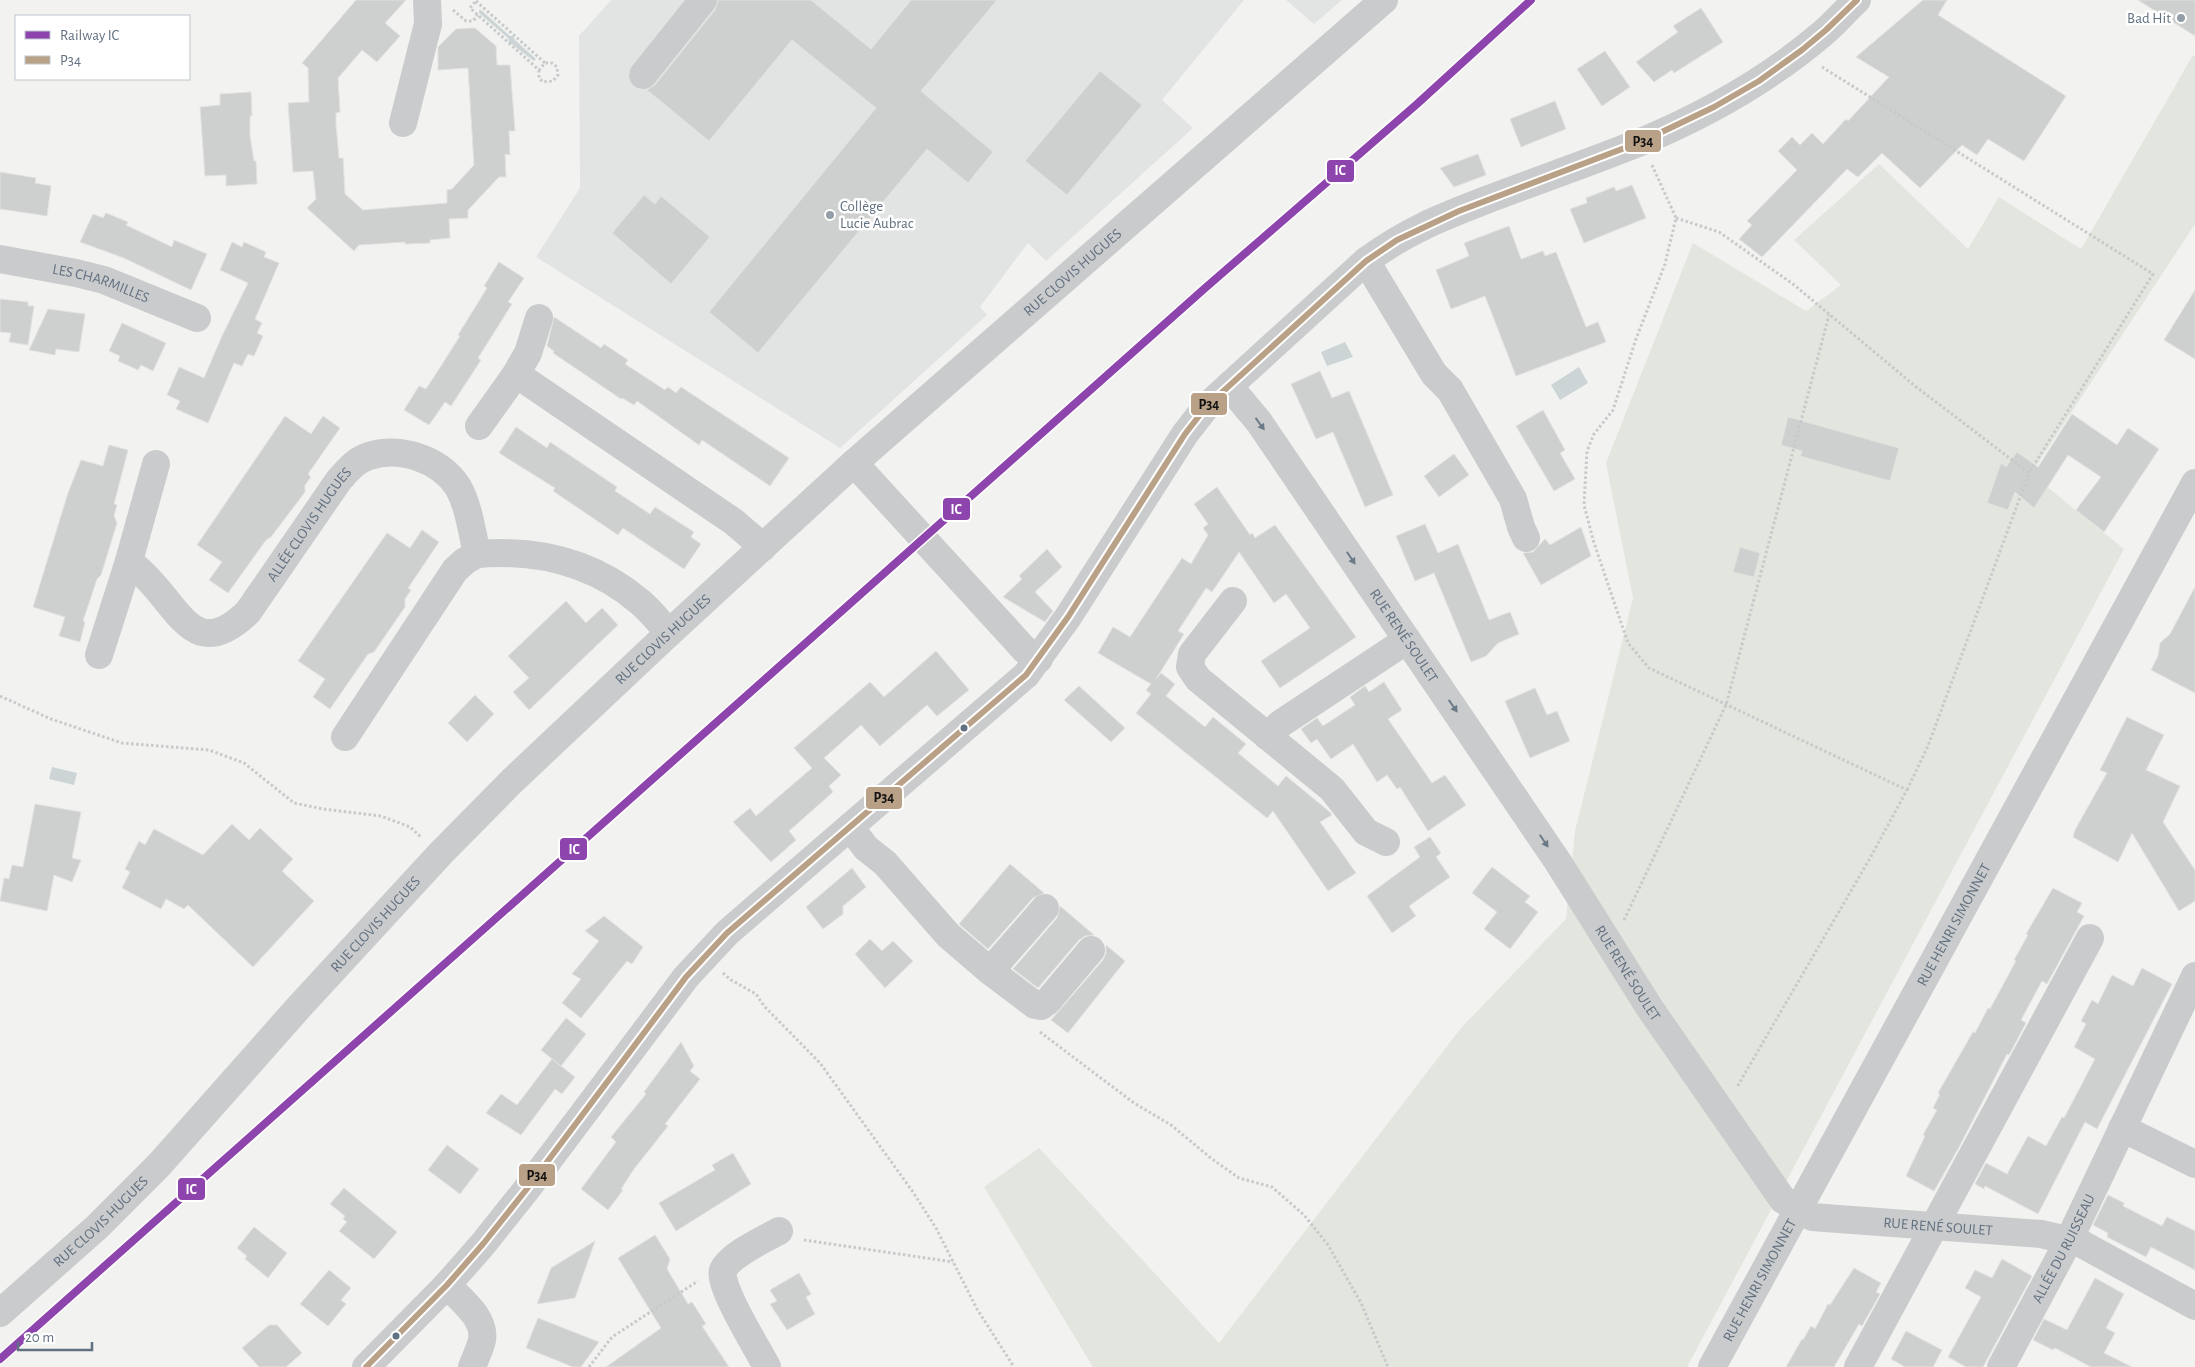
<svg xmlns="http://www.w3.org/2000/svg" width="2195" height="1367" font-family="'Alegreya Sans',sans-serif">
<style>
.built{fill:#e2e4e3}
.green{fill:#e2e6de}
.water{fill:#ccd4d6}
.building{fill:#cecfcf;stroke:#e2e2e0}
.lines{fill:none;stroke-linecap:round;stroke-linejoin:round}
.path{stroke:#c8c9ca;stroke-width:3;stroke-dasharray:2.5 2.5;stroke-linecap:butt}
.minor{stroke:#cacbcc;stroke-width:28}
.bus-1-casing{stroke:#fff;stroke-width:10}
.bus-1{stroke:#b9a187;stroke-width:6}
.rail-1-casing{stroke:#fff;stroke-width:11}
.rail-1{stroke:#8e44ad;stroke-width:8}
.oneway{fill:#6c7a88}
.poi-dot{fill:#949ea8;stroke:#fff;stroke-width:2}
.bus-dot{fill:#627181;stroke:#fff;stroke-width:2}
.labels{text-anchor:middle;stroke-width:5;stroke-linejoin:round;paint-order:stroke}
.poi-label{font-size:15px;fill:#627181;stroke:#fff;text-anchor:end}
.street-label{font-size:15px;fill:#627181;stroke:#fff}
.line-badge{stroke:#fff;stroke-width:2}
.badge-label{font-size:14px;text-anchor:middle;font-weight:bold;fill:#fff}
.pale-badge-label{font-size:14px;text-anchor:middle;font-weight:bold;fill:#111}
</style>
<rect width="100%" height="100%" fill="#f2f3f0"/>
<g class="built">
<path d="M611,0H1244L1162,100L1193,128L1046,261L1028,243L980,307L987,315L840,448L536,257L580,188L579,36Z"/>
<path d="M1286,0H1342L1314,24Z"/>
</g>
<path class="green" d="M2193,55L2195,57V224L2031,474L2124,549L1687,1367H1093L984,1187L1039,1148L1219,1343L1461,1028L1566,919L1575,831L1633,598L1606,463L1693,243L1806,311L1841,285L1794,240L1879,164L1968,249L1999,197L2081,249Z"/>
<g class="water">
<path d="M479,10H481L510,36H513L515,40L536,59L534,61L509,42L508,38L479,13Z"/>
<path d="M1345,342L1353,357L1327,366L1321,352Z"/>
<path d="M1579,367L1588,383L1560,400L1551,385Z"/>
<path d="M52,767L77,773L74,785L49,779Z"/>
</g>
<g class="building">
<path d="M356,0H406L385,23L400,36L377,62L362,50L338,78L340,112L336,113V124L339,158H343L345,194L363,210L447,203V190L452,189L474,165L468,68L438,70V47L456,29L475,28L496,46L497,65H510L515,131H509L510,155L505,154L506,177H499L468,210V218L449,219L450,238L430,240V243L405,244V242L359,245L354,251L307,208L316,199L313,171L293,172L288,103L309,102L308,68L302,63Z"/>
<path d="M718,0H811L871,49L911,0H997L921,91L993,152L968,183L927,149L758,353L709,312L876,108L792,40L709,141L647,90L655,85L715,10Z"/>
<path d="M1923,0H1947L1938,15L2066,96L2024,161L1988,139L1977,155L1962,145L1920,188L1882,153L1858,177L1847,169L1762,257L1739,239L1752,225L1747,221L1797,170L1778,151L1792,137L1800,145L1812,133L1823,144L1846,119L1848,121L1889,77L1856,57Z"/>
<path d="M2138,0H2195V36Z"/>
<path d="M1701,8L1723,42L1674,73L1672,70L1654,82L1636,62L1678,32L1673,26Z"/>
<path d="M1605,51L1630,87L1602,106L1577,69Z"/>
<path d="M1100,71L1142,105L1067,195L1025,161Z"/>
<path d="M251,92L252,116H250V136L254,161H256L257,184L226,186V175L205,176L200,107L220,105V94Z"/>
<path d="M1555,101L1566,129L1521,147L1510,119Z"/>
<path d="M1478,154L1486,175L1454,187L1440,168Z"/>
<path d="M0,172L36,178L35,183L51,186L47,216L0,209Z"/>
<path d="M1632,185L1646,218L1584,243L1570,209L1587,203L1586,198L1614,187L1616,191Z"/>
<path d="M644,195L655,204L661,196L710,237L671,284L612,233Z"/>
<path d="M106,213L128,222L126,225L172,247L174,240L207,254L191,290L124,258L80,242L93,214L103,218Z"/>
<path d="M1509,226L1521,259L1543,251L1545,256L1556,252L1586,327L1598,322L1606,342L1516,376L1485,296L1451,309L1436,270L1469,256L1464,243Z"/>
<path d="M232,242L242,247L244,242L266,252L264,257L279,263L255,319L262,323L257,333L263,336L254,356L248,354L242,366L234,363L208,423L176,409L180,401L167,395L179,367L204,378L222,336L248,283L220,270Z"/>
<path d="M499,262L524,278L508,302L512,304L478,358L481,360L451,406L445,402L429,425L404,410L419,386L426,389L441,366L460,336L458,335L487,288L484,286Z"/>
<path d="M2195,290V359L2164,340Z"/>
<path d="M0,299L28,302V306H34L28,345L9,342L11,333L0,332Z"/>
<path d="M48,309L85,314L79,352L56,349L55,355L29,350Z"/>
<path d="M554,317L601,348L604,344L628,360L625,364L665,390L668,387L676,393L681,387L789,458L770,486L702,440L699,445L637,401L634,405L622,398L621,399L553,353L554,351L547,346Z"/>
<path d="M122,323L166,343L153,371L141,365L138,370L118,361L120,356L109,351Z"/>
<path d="M1320,371L1332,398L1349,391L1393,495L1365,507L1333,432L1316,439L1291,384Z"/>
<path d="M1543,410L1565,450L1560,453L1575,479L1554,491L1516,426Z"/>
<path d="M2072,414L2117,445L2128,428L2159,449L2104,532L2076,510L2101,477L2068,455L2034,508L2015,492L2008,510L1987,503L2001,463L2006,467L2017,452L2038,467Z"/>
<path d="M285,416L311,434L323,416L340,428L308,474L311,477L305,485V492L271,537L266,540L228,593L209,580L222,562L197,545Z"/>
<path d="M1788,417L1899,448L1890,481L1800,456L1802,451L1781,445Z"/>
<path d="M516,427L547,448L550,442L617,487L615,491L650,514L655,507L694,532L691,537L701,544L684,569L623,528L618,535L553,491L555,488L499,453Z"/>
<path d="M109,445L128,450L114,504L117,505L114,516L117,523L101,575L97,579L83,621L85,622L80,642L59,636L65,617L33,607L68,493L81,460L103,466Z"/>
<path d="M1454,454L1469,475L1439,497L1424,476Z"/>
<path d="M1217,487L1250,535L1252,533L1255,538L1275,525L1356,637L1280,688L1261,661L1310,628L1286,594L1274,603L1239,552L1212,592L1206,588L1178,631L1184,634L1156,679L1161,673L1175,684L1166,696L1205,727L1213,717L1246,744L1238,753L1278,786L1286,776L1330,812L1332,815L1320,822L1356,873L1328,891L1273,811L1267,818L1136,713L1151,694L1146,690L1151,684L1098,653L1113,627L1130,637L1182,558L1191,564L1208,535L1203,528L1208,524L1194,504Z"/>
<path d="M1425,524L1438,553L1458,544L1489,620L1510,612L1519,634L1498,643L1486,656L1471,662L1434,573L1415,581L1396,536Z"/>
<path d="M1581,527L1591,556L1541,585L1523,553L1533,552L1545,539L1550,545Z"/>
<path d="M422,530L439,542L408,588L411,590L405,599V607L374,652L368,654L330,709L313,697L325,679L298,661L387,533L410,548Z"/>
<path d="M1740,547L1760,553L1754,577L1733,572Z"/>
<path d="M1047,549L1062,567L1035,592L1053,611L1045,622L1003,597L1022,579L1019,576Z"/>
<path d="M2195,587V693L2151,670L2158,656L2160,643L2170,634Z"/>
<path d="M566,601L586,623L602,608L618,625L529,710L513,692L529,678L508,656Z"/>
<path d="M936,651L969,690L937,716L927,705L880,746L861,725L824,758L841,775L829,786L833,792L789,831L796,840L771,862L733,822L750,808L756,816L812,768L794,748L870,682L884,697Z"/>
<path d="M1384,682L1402,710L1388,719L1432,783L1445,775L1466,805L1428,831L1400,787L1397,789L1387,775L1377,782L1353,744L1331,759L1317,739L1311,743L1301,729L1317,718L1323,726L1355,705L1350,697L1365,686L1369,692Z"/>
<path d="M1079,686L1125,728L1111,742L1064,700Z"/>
<path d="M1535,688L1547,715L1557,711L1570,741L1530,758L1505,701Z"/>
<path d="M475,695L494,714L467,742L448,723Z"/>
<path d="M2127,717L2164,735L2146,770L2180,786L2163,822L2195,870V901L2179,911L2132,833L2118,862L2073,837L2075,830L2107,773L2100,770Z"/>
<path d="M35,804L81,812L72,858L81,860L72,882L54,875L47,911L0,901L4,878L9,879L12,865L23,867Z"/>
<path d="M232,824L249,840L260,828L293,859L282,871L314,901L253,967L188,905L184,909L166,899L161,909L122,888L130,872L125,869L139,841L145,845L154,829L203,855Z"/>
<path d="M1430,837L1441,853L1436,857L1450,877L1409,906L1416,916L1392,933L1367,896L1420,857L1414,847Z"/>
<path d="M1010,864L1044,893L1033,898L988,949L959,924Z"/>
<path d="M1492,867L1530,896L1525,902L1538,912L1510,949L1484,929L1497,912L1472,893Z"/>
<path d="M852,868L866,887L843,906V914L823,929L806,907Z"/>
<path d="M2053,888L2082,903L2077,912L2084,916L2047,984L2042,981L2021,1020L2026,1023L2009,1055L2007,1054L1958,1149L1934,1191L1906,1176L1925,1136L1923,1135L1937,1110L1933,1108L1940,1094L1938,1093L1973,1032L1975,1033L1988,1008L1990,1009L2016,961L2014,960L2028,935L2026,934Z"/>
<path d="M1060,906L1094,935L1085,936L1079,940L1038,988L1013,969L1057,918Z"/>
<path d="M604,916L643,947L632,964L627,961L581,1018L562,1003L581,979L572,974L599,941L585,931Z"/>
<path d="M870,939L882,951L893,941L913,961L885,988L855,954Z"/>
<path d="M1106,945L1125,961L1068,1033L1051,1020L1103,960L1106,953Z"/>
<path d="M2142,968L2172,984L2097,1129L2085,1122L2038,1214L1985,1186L1984,1189L1975,1184L1986,1163L2007,1174L2028,1136L2046,1146L2062,1117L2064,1118L2095,1059L2074,1047L2086,1024L2081,1021L2092,1000L2098,1004L2112,975L2133,986Z"/>
<path d="M566,1018L586,1034L561,1066L541,1050Z"/>
<path d="M681,1042L694,1066L690,1071L700,1079L665,1124L668,1126L634,1169L621,1189L623,1190L608,1210L581,1189L616,1142L611,1137L646,1094L644,1092Z"/>
<path d="M552,1059L575,1077L562,1094L555,1089L521,1135L486,1113L501,1094L517,1105Z"/>
<path d="M447,1145L479,1169L460,1194L428,1170Z"/>
<path d="M733,1153L751,1184L676,1231L659,1203L715,1170L712,1165Z"/>
<path d="M344,1188L397,1232L374,1259L339,1231L347,1222L343,1219L345,1216L330,1204Z"/>
<path d="M2108,1195L2124,1203L2123,1206L2162,1226L2167,1217L2195,1231V1270L2151,1247L2146,1257L2107,1237L2108,1233L2093,1225Z"/>
<path d="M254,1227L287,1253L268,1278L245,1259L247,1256L237,1248Z"/>
<path d="M655,1235L670,1259L667,1269L688,1304L692,1302L706,1324L702,1326L729,1367H606L661,1328L618,1258Z"/>
<path d="M595,1241L575,1298L537,1304L551,1268Z"/>
<path d="M2002,1259L2032,1276L1983,1367H1966L1948,1357L1981,1297L1965,1288L1975,1270L1992,1278Z"/>
<path d="M1854,1268L1881,1283L1876,1292L1880,1294L1862,1326L1859,1324L1834,1367H1786L1802,1339L1803,1340L1811,1326L1815,1329L1828,1304L1830,1305Z"/>
<path d="M329,1270L351,1288L341,1300L346,1304L328,1326L300,1304Z"/>
<path d="M799,1273L811,1294L806,1297L815,1314L787,1330L770,1304L777,1301L770,1290Z"/>
<path d="M2095,1278L2124,1294L2106,1328L2115,1333L2104,1353L2132,1367H2091L2055,1348L2053,1350L2033,1340L2044,1319L2067,1330Z"/>
<path d="M538,1318L599,1342L581,1367H573L526,1348Z"/>
<path d="M269,1325H277L302,1353L286,1367H259L242,1348Z"/>
<path d="M1906,1331L1942,1350L1933,1367H1905L1891,1359Z"/>
</g>
<g class="lines">
<g class="path">
<path d="M476,1L545,63L539,70L470,8Z"/>
<path d="M453,10L466,21H473L478,15"/>
<path d="M1822,67L2153,274L2029,473"/>
<path d="M539,70V78L543,82L553,81L558,75L557,67L552,63H545"/>
<path d="M1652,165L1676,218L1665,264L1636,339L1613,410L1594,434L1587,451L1584,505L1594,543L1628,643L1649,668L1907,790L1869,860L1737,1087"/>
<path d="M1676,218L1719,232L1793,284L1915,386L2029,473L1928,746L1907,790"/>
<path d="M0,696L51,719L122,743L209,750L244,763L294,803L323,809L381,816L410,827L421,837"/>
<path d="M1624,920L1726,705L1829,315"/>
<path d="M723,973L731,980L756,994L764,1006L820,1063L913,1192L936,1228L977,1309L1014,1367"/>
<path d="M1040,1032L1134,1103L1171,1125L1212,1159L1239,1178L1272,1187L1304,1215L1328,1245L1361,1303L1388,1367"/>
<path d="M804,1240L953,1262"/>
<path d="M589,1367L612,1337L698,1281"/>
</g>
<g class="minor">
<path d="M643,75L703,0"/>
<path d="M403,123L428,24L427,0"/>
<path id="s1" d="M0,259L76,273L104,280L197,318"/>
<path d="M1366,261L1434,374L1450,390L1513,499L1521,527L1526,538"/>
<path d="M516,374L734,522L763,547"/>
<path id="s2" d="M1229,386L1259,422L1558,862L1649,1007L1783,1200L1812,1217L2041,1234L2080,1243L2195,1306"/>
<path d="M479,426L516,374L528,353L539,318"/>
<path d="M854,463L1025,650L1039,659"/>
<path id="s3" d="M129,561C135,567 143,573 149,580C182,614 197,661 248,612L339,480C348,470 356,460 369,456C400,446 440,459 458,487C469,506 472,533 477,554C538,549 593,562 640,602C651,611 660,623 669,633"/>
<path d="M1233,601L1192,654L1190,667L1198,679L1332,789L1366,832L1386,842"/>
<path d="M99,655L129,561L156,464"/>
<path d="M1267,736L1280,724L1407,640"/>
<path d="M345,737L455,570L465,561L477,554"/>
<path d="M850,827L866,848L885,863L948,935L990,971L1035,1005L1041,1006L1048,1001L1091,950"/>
<path d="M990,971L1045,908"/>
<path d="M2122,1128L2195,1164"/>
<path d="M447,1285C460,1299 486,1318 482,1340C480,1349 475,1359 472,1367"/>
<path id="s4" d="M0,1313L97,1227L159,1165L299,1007L441,853L512,781L669,633L854,463L1384,0"/>
<path d="M366,1367L447,1285L483,1244L526,1190L686,977L727,933L1026,675L1068,617L1185,434L1206,407L1366,261C1409,229 1445,216 1494,197C1544,178 1594,161 1643,141C1707,114 1769,79 1822,34C1834,24 1845,11 1857,0"/>
<path d="M767,1367C759,1351 717,1284 723,1270C731,1254 763,1240 779,1231"/>
<path id="s5" d="M1712,1367L2195,483"/>
<path d="M1858,1367L2090,938"/>
<path id="s6" d="M2001,1367L2069,1240L2195,976"/>
</g>
<g class="bus-1-casing">
<path id="bus-1" d="M366,1367L447,1285L483,1244L526,1190L686,977L727,933L1026,675L1068,617L1185,434L1206,407L1366,261L1397,240L1459,211L1643,141L1714,107L1759,81L1802,50L1826,30L1857,0"/>
</g>
<use href="#bus-1" class="bus-1"/>
<g class="rail-1-casing">
<path id="rail-1" d="M0,1359L1204,289L1417,104L1531,0"/>
</g>
<use href="#rail-1" class="rail-1"/>
</g>
<defs><path id="oneway-solid" d="M-6-.8H1V-3.2L6.5 0L1 3.2V.8H-6Z" transform="scale(1.25)"/></defs>
<g class="oneway">
<use href="#oneway-solid" transform="translate(1260 424) rotate(54)"/>
<use href="#oneway-solid" transform="translate(1351 558) rotate(56)"/>
<use href="#oneway-solid" transform="translate(1453 706) rotate(55)"/>
<use href="#oneway-solid" transform="translate(1544 841) rotate(56)"/>
</g>
<g class="poi-dot">
<circle cx="2181" cy="18" r="5"/>
<circle cx="830" cy="215" r="5"/>
</g>
<g class="bus-dot">
<circle cx="964" cy="728" r="4.5"/>
<circle cx="396" cy="1336" r="4.5"/>
</g>
<g class="labels">
<g class="poi-label">
<text x="2171" y="23">Bad Hit</text>
<text x="840" y="211" text-anchor="start">Collège<tspan x="840" dy="17">Lucie Aubrac</tspan></text>
</g>
<g class="street-label">
<text dy="5" stroke="none"><textPath href="#s4" startOffset="1496">RUE CLOVIS HUGUES</textPath></text>
<text dy="5" stroke="none"><textPath href="#s1" startOffset="104">LES CHARMILLES</textPath></text>
<text dy="5" stroke="none"><textPath href="#s3" startOffset="262">ALLÉE CLOVIS HUGUES</textPath></text>
<text dy="5" stroke="none"><textPath href="#s2" startOffset="305">RUE RENÉ SOULET</textPath></text>
<text dy="5" stroke="none"><textPath href="#s4" startOffset="946">RUE CLOVIS HUGUES</textPath></text>
<text dy="5" stroke="none"><textPath href="#s4" startOffset="541">RUE CLOVIS HUGUES</textPath></text>
<text dy="5" stroke="none"><textPath href="#s5" startOffset="504">RUE HENRI SIMONNET</textPath></text>
<text dy="5" stroke="none"><textPath href="#s2" startOffset="710">RUE RENÉ SOULET</textPath></text>
<text dy="5" stroke="none"><textPath href="#s4" startOffset="136">RUE CLOVIS HUGUES</textPath></text>
<text dy="5" stroke="none"><textPath href="#s2" startOffset="1145">RUE RENÉ SOULET</textPath></text>
<text dy="5" stroke="none"><textPath href="#s6" startOffset="134">ALLÉE DU RUISSEAU</textPath></text>
<text dy="5" stroke="none"><textPath href="#s5" startOffset="99">RUE HENRI SIMONNET</textPath></text>
</g>
</g>
<g class="line-badge">
<rect x="1624" y="129" width="38" height="24" rx="5" fill="#b9a187"/>
<rect x="1326" y="159" width="29" height="24" rx="5" fill="#8e44ad"/>
<rect x="1190" y="392" width="38" height="24" rx="5" fill="#b9a187"/>
<rect x="942" y="497" width="29" height="24" rx="5" fill="#8e44ad"/>
<rect x="865" y="786" width="38" height="24" rx="5" fill="#b9a187"/>
<rect x="559" y="837" width="29" height="24" rx="5" fill="#8e44ad"/>
<rect x="518" y="1163" width="38" height="24" rx="5" fill="#b9a187"/>
<rect x="177" y="1177" width="29" height="24" rx="5" fill="#8e44ad"/>
</g>
<g class="badge-label">
<text x="1340" y="175">IC</text>
<text x="956" y="514">IC</text>
<text x="574" y="854">IC</text>
<text x="191" y="1194">IC</text>
</g>
<g class="pale-badge-label">
<text x="1643" y="146">P34</text>
<text x="1209" y="409">P34</text>
<text x="884" y="802">P34</text>
<text x="537" y="1180">P34</text>
</g>
<rect x="15" y="15" width="175" height="65" fill="#ffffff" stroke="#c0c6cd"/>
<rect x="25" y="31" width="25" height="8" fill="#8e44ad" stroke="#c0c6cd"/>
<text x="60" y="40" font-size="15" fill="#627181">Railway IC</text>
<rect x="25" y="56" width="25" height="8" fill="#b9a187" stroke="#c0c6cd"/>
<text x="60" y="65" font-size="15" fill="#627181">P34</text>
<path d="M18 1342v8h74v-8" fill="none" stroke="#627181" stroke-width="2.5"/>
<text x="25" y="1342" font-size="15" fill="#627181" stroke="#ffffff" stroke-width="4" paint-order="stroke">20 m</text>
</svg>
